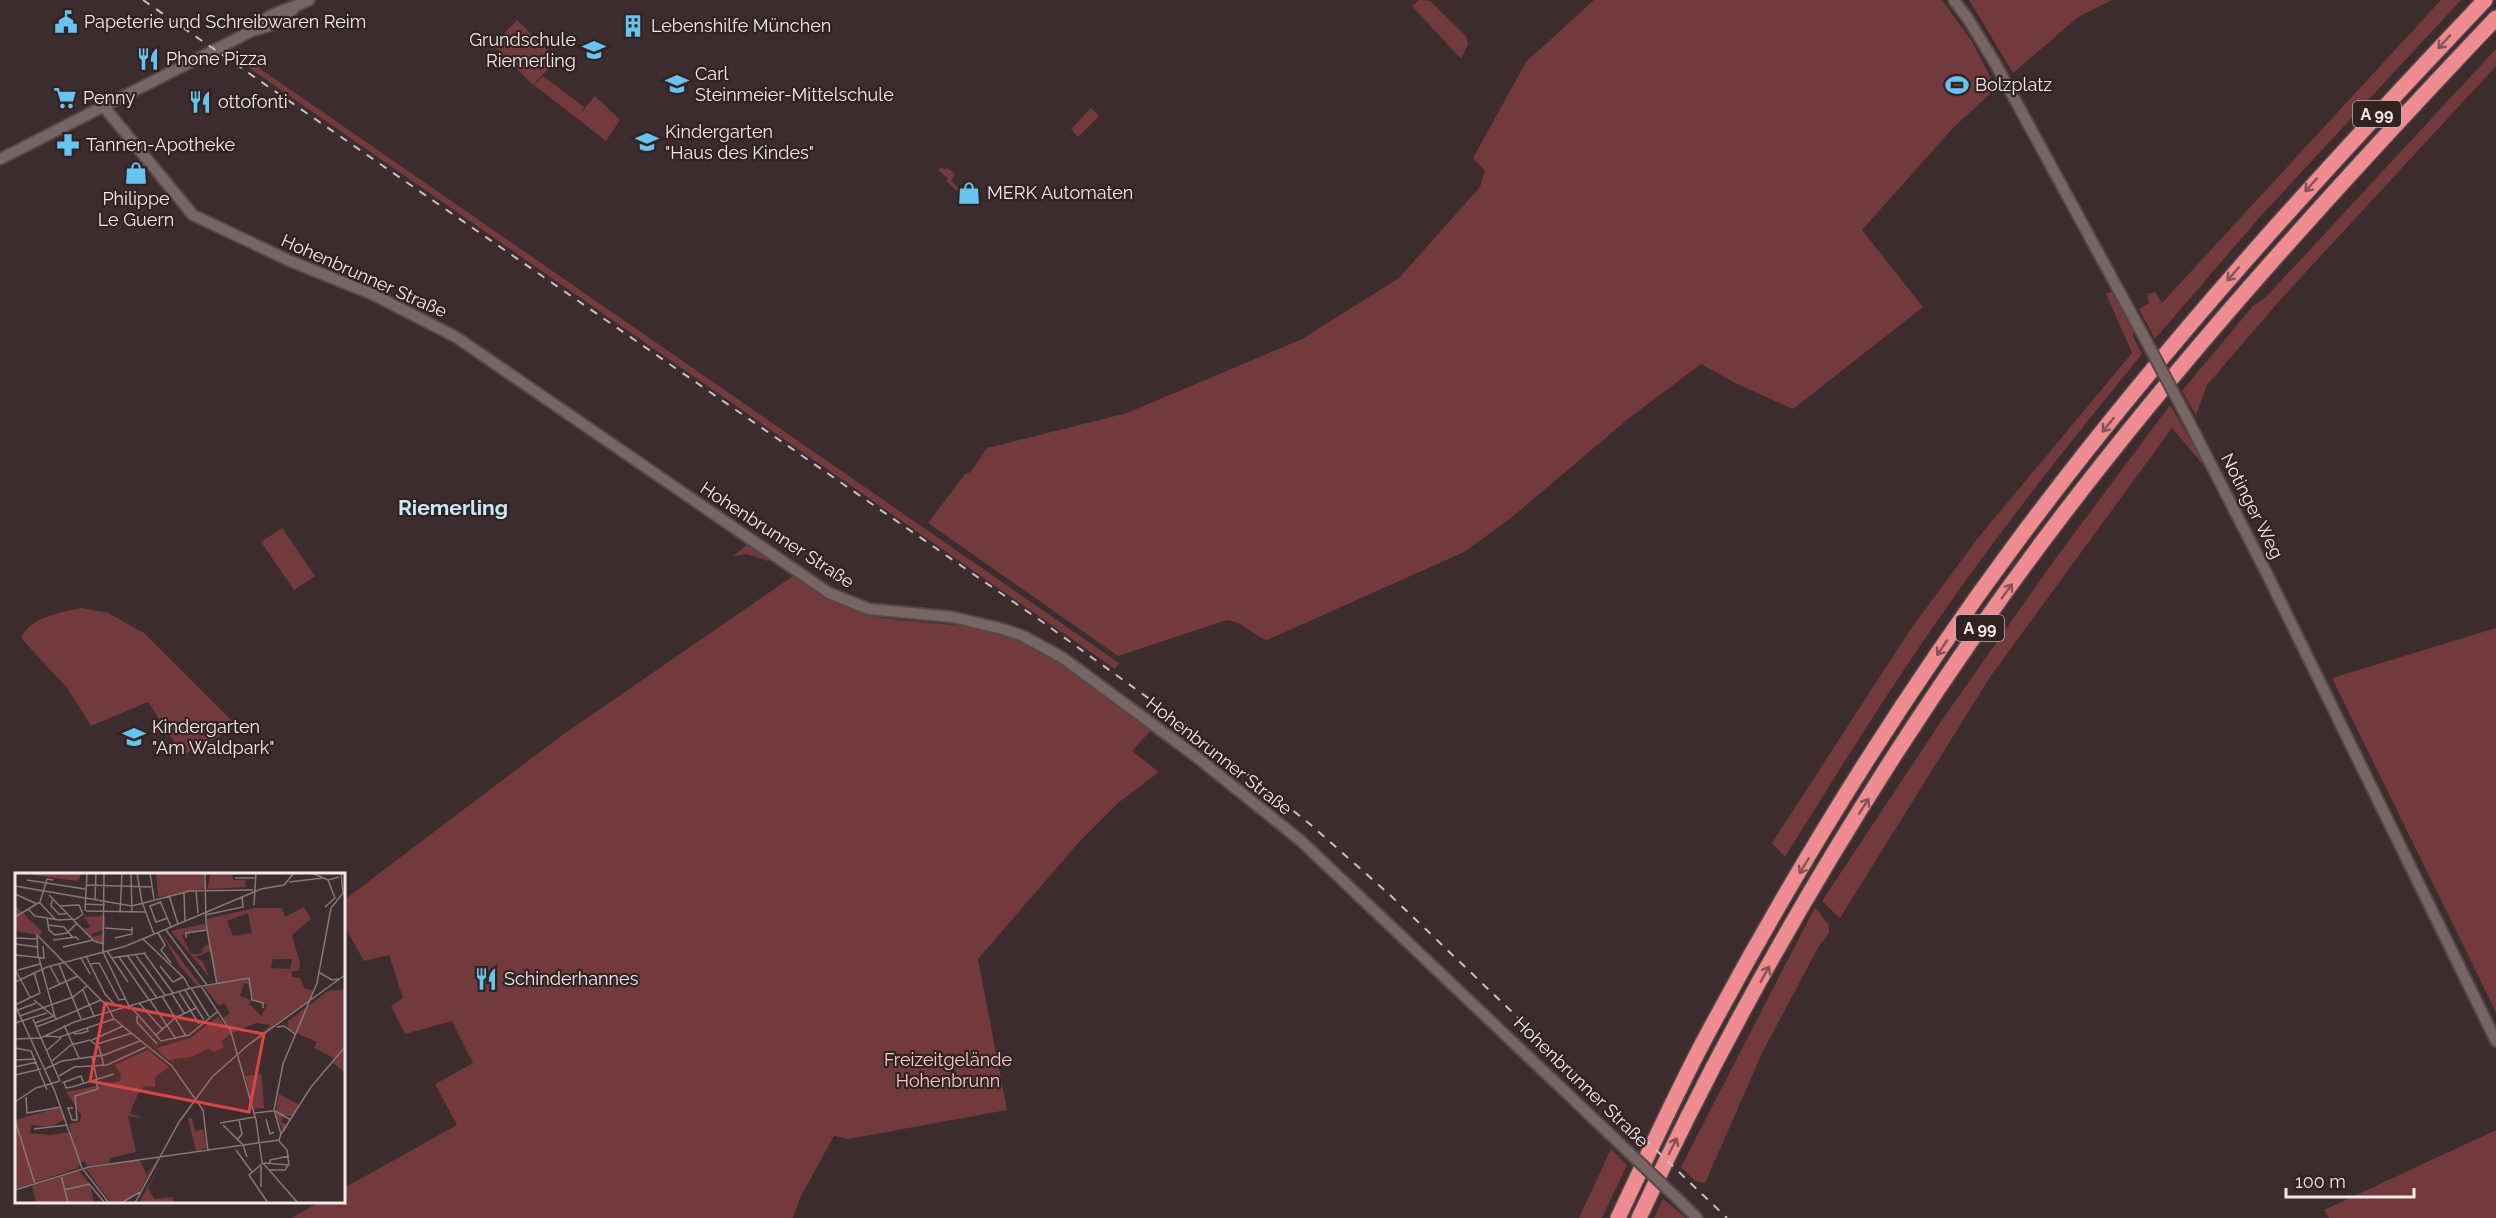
<svg xmlns="http://www.w3.org/2000/svg" width="2496" height="1218" font-family="Raleway,sans-serif">
<style>
.green{fill:#723a3d}
.lines{fill:none;stroke-linecap:round;stroke-linejoin:round}
.minor-casing{stroke:#554848;stroke-width:14}
.highway-casing{stroke:#554848;stroke-width:18}
.minor{stroke:#786565;stroke-width:10}
.highway{stroke:#ef8c91;stroke-width:15}
.rail{stroke:#cbbfbf;stroke-width:2;stroke-dasharray:8 8;stroke-linecap:butt}
.minor-bridge-casing{stroke:#554848;stroke-width:14;stroke-linecap:butt}
.minor-bridge{stroke:#786565;stroke-width:10}
.oneway{stroke:#875254}
.labels{text-anchor:middle;stroke-width:4.5;stroke-linejoin:round;paint-order:stroke}
.shield{fill:#322323;stroke:#baaeae;stroke-width:1.5}
.shield-label{font-size:16px;font-weight:bold;fill:#f4e9e9}
.poi-label{font-size:18px;fill:#f4e9e9;stroke:#322323;text-anchor:start}
.street-label{font-size:18px;fill:#f4e9e9;stroke:#322323}
.park-label{font-size:18px;fill:#f8cacb;stroke:#322323}
.quarter-label{font-size:21px;font-weight:bold;fill:#c9e8f9;stroke:#322323}
.inset-road{fill:none;stroke:#867878;stroke-width:1.5}
.view{fill:#da4545;fill-opacity:0.15;stroke:#da4545;stroke-width:3}
.inset-edge{fill:none;stroke:#f4e9e9;stroke-width:3}
</style>
<rect width="100%" height="100%" fill="#3c2c2d"/>
<g class="green">
<path d="M1419,0L1430,1L1466,36L1468,44L1461,59L1412,6Z"/>
<path d="M1594,0H1942L1971,40L1995,86L1991,93L1953,128L1862,230L1923,307L1793,409L1735,383L1701,364L1628,419L1511,518L1464,552L1267,640C1252,635 1244,622 1227,620L1118,656L928,523L965,474L971,472L987,448L1127,413L1302,339L1399,278L1480,187L1485,171L1473,158L1526,62Z"/>
<path d="M1969,0H2112L2078,17L2013,73Z"/>
<path d="M2441,0H2461L2258,219L2155,339L2139,309L2149,303L2147,294L2155,292L2162,303Z"/>
<path d="M517,20L557,60L533,85L493,45Z"/>
<path d="M2496,49V66L2281,299L2207,385L2196,415L2182,391L2253,306L2266,297Z"/>
<path d="M249,61L1119,663L1115,669L245,65Z"/>
<path d="M543,76L584,107L581,113L595,96L620,120L606,141L534,85Z"/>
<path d="M1091,108L1099,116L1078,137L1071,129Z"/>
<path d="M941,167L945,170L947,168L955,174L951,181L959,188L957,191L946,181L948,178L938,170Z"/>
<path d="M2112,292L2133,331V337L2142,354C2065,448 1990,543 1922,643C1874,713 1830,785 1785,857L1772,843L1910,630L1978,538L2132,353L2106,294Z"/>
<path d="M2170,405L2210,473L2172,428L1990,677L1840,918L1822,901L1942,720L2053,562Z"/>
<path d="M282,528L315,576L294,590L261,542Z"/>
<path d="M747,545L770,559L768,561L747,554L733,556Z"/>
<path d="M793,576C821,593 849,613 883,618C923,624 962,622 1001,635C1052,651 1107,698 1152,729L1132,751L1159,772L1118,803L1080,841L978,959L1007,1110L848,1139L834,1136L800,1198L793,1218H291L320,1202H344V1188L457,1125L435,1084L473,1063L452,1021L405,1034L391,1006L403,998L389,955L364,961L344,926V900L561,736Z"/>
<path d="M81,608L108,613L144,633L233,722L232,730L183,755L148,702L91,726L68,689L21,638C32,616 59,613 81,608Z"/>
<path d="M2496,628V1012L2332,678Z"/>
<path d="M1815,907L1829,925V933L1819,946L1763,1051L1705,1183L1695,1181L1681,1167Z"/>
<path d="M2496,1130V1218H2329L2324,1210Z"/>
<path d="M1611,1149L1627,1165L1602,1218H1579Z"/>
<path d="M1663,1199L1685,1217L1684,1218H1654Z"/>
</g>
<g class="lines">
<g class="minor-casing">
<g id="minor">
<path d="M1954,0L1968,19L1995,63L2143,335"/>
<path d="M254,30C268,11 290,10 309,0"/>
<path d="M104,107L193,215L290,261L372,294L456,337L829,593L869,609L952,617L1003,629L1023,636L1063,658L1194,755L1300,840L1616,1140"/>
<path d="M0,159L254,30C270,27 284,19 295,7"/>
<path d="M2185,414L2267,574L2496,1041"/>
<path d="M1680,1201L1697,1218"/>
</g>
</g>
<g class="highway-casing">
<g id="highway">
<path d="M1618,1218C1645,1161 1671,1104 1700,1048C1793,873 1898,702 2016,543C2159,350 2320,174 2485,0"/>
<path d="M1639,1218C1734,1013 1852,811 1982,625C2134,408 2314,210 2496,18"/>
</g>
</g>
<use href="#minor" class="minor"/>
<use href="#highway" class="highway"/>
<path class="rail" d="M143,0L1044,623L1187,726L1311,825L1390,895L1727,1218"/>
<g class="minor-bridge-casing">
<g id="minor-bridge">
<path d="M2143,335L2185,414"/>
<path d="M1616,1140L1680,1201"/>
</g>
</g>
<use href="#minor-bridge" class="minor-bridge"/>
</g>
<defs><path id="oneway-shaft" d="M-6 0H5M1.5-3L5.5 0L1.5 3" fill="none" stroke-width="1.6" stroke-linecap="round" stroke-linejoin="round" transform="scale(1.5)"/></defs>
<g class="oneway">
<use href="#oneway-shaft" transform="translate(2444 42) rotate(133)"/>
<use href="#oneway-shaft" transform="translate(2311 185) rotate(132)"/>
<use href="#oneway-shaft" transform="translate(2233 274) rotate(131)"/>
<use href="#oneway-shaft" transform="translate(2108 425) rotate(129)"/>
<use href="#oneway-shaft" transform="translate(2007 591) rotate(-54)"/>
<use href="#oneway-shaft" transform="translate(1942 648) rotate(124)"/>
<use href="#oneway-shaft" transform="translate(1864 806) rotate(-58)"/>
<use href="#oneway-shaft" transform="translate(1804 866) rotate(121)"/>
<use href="#oneway-shaft" transform="translate(1765 974) rotate(-61)"/>
<use href="#oneway-shaft" transform="translate(1673 1146) rotate(-63)"/>
</g>
<defs>
<g id="civic-bare" transform="scale(1.8)"><path d="M-.6-6.5H3V-4.5H.6V-3L4-1V1h2V6H-6V1h2V-1L-.6-3ZM-1.2 2.5V6h2.4V2.5Z" fill="#67c4ef" stroke="#322323" stroke-width="2.5" paint-order="stroke"/></g>
<g id="building-bare" transform="scale(1.8)"><path d="M-4-6H4V6H1V3H-1V6H-4ZM-2.5-4.3h1.7v1.8h-1.7ZM.8-4.3h1.7v1.8H.8ZM-2.5-1h1.7V.8h-1.7ZM.8-1h1.7V.8H.8Z" fill="#67c4ef" stroke="#322323" stroke-width="2.5" paint-order="stroke"/></g>
<g id="school-bare" transform="scale(1.8)"><path d="M0-5L7-2L0 1L-7-2ZM-4 1L0 2.5L4 1V4Q0 6-4 4Z" fill="#67c4ef" stroke="#322323" stroke-width="2.5" paint-order="stroke"/></g>
<g id="restaurant-bare" transform="scale(1.8)"><path d="M-5-6h1v4h1v-4h1v4h1v-4h1v5L-1.5 .5V6h-2V.5L-5-1ZM5-6V6H3V1.5H1.5Q1.5-4 5-6Z" fill="#67c4ef" stroke="#322323" stroke-width="2.5" paint-order="stroke"/></g>
<g id="stadium-bare" transform="scale(1.8)"><path d="M0-5a6.5 5 0 1 0 0 10a6.5 5 0 1 0 0-10ZM-3.5-1.8h7v3.6h-7Z" fill="#67c4ef" stroke="#322323" stroke-width="2.5" paint-order="stroke"/></g>
<g id="supermarket-bare" transform="scale(1.8)"><path d="M-6-5.5h2.5l.6 2H6L4.5 2H-2.5L-4.4-4H-6ZM-1.5 3.2a1.3 1.3 0 1 0 .1 0ZM3 3.2a1.3 1.3 0 1 0 .1 0Z" fill="#67c4ef" stroke="#322323" stroke-width="2.5" paint-order="stroke"/></g>
<g id="pharmacy-bare" transform="scale(1.8)"><path d="M-2-6h4v4h4v4h-4v4h-4v-4h-4v-4h4Z" fill="#67c4ef" stroke="#322323" stroke-width="2.5" paint-order="stroke"/></g>
<g id="shop-bare" transform="scale(1.8)"><path d="M-5-2.5h2.3a2.7 3.5 0 0 1 5.4 0H5L5.5 6h-11ZM-1.5-2.5h3a1.5 2.3 0 0 0-3 0Z" fill="#67c4ef" stroke="#322323" stroke-width="2.5" paint-order="stroke"/></g>
</defs>
<g fill-rule="evenodd">
<use href="#civic-bare" x="66" y="22"/>
<use href="#building-bare" x="633" y="26"/>
<use href="#school-bare" x="594" y="50"/>
<use href="#restaurant-bare" x="148" y="59"/>
<use href="#school-bare" x="677" y="84"/>
<use href="#stadium-bare" x="1957" y="85"/>
<use href="#supermarket-bare" x="65" y="98"/>
<use href="#restaurant-bare" x="200" y="102"/>
<use href="#school-bare" x="647" y="142"/>
<use href="#pharmacy-bare" x="68" y="145"/>
<use href="#shop-bare" x="136" y="173"/>
<use href="#shop-bare" x="969" y="193"/>
<use href="#school-bare" x="134" y="737"/>
<use href="#restaurant-bare" x="486" y="979"/>
</g>
<g class="labels">
<g class="shield">
<rect x="2353" y="101" width="48" height="26" rx="4.5"/>
<rect x="1956" y="615" width="48" height="26" rx="4.5"/>
</g>
<g class="shield-label">
<text x="2377" y="120">A 99</text>
<text x="1980" y="634">A 99</text>
</g>
<g class="poi-label">
<text x="84" y="28">Papeterie und Schreibwaren Reim</text>
<text x="651" y="32">Lebenshilfe München</text>
<text x="576" y="46" text-anchor="end">Grundschule<tspan x="576" dy="21">Riemerling</tspan></text>
<text x="166" y="65">Phone Pizza</text>
<text x="695" y="80">Carl<tspan x="695" dy="21">Steinmeier-Mittelschule</tspan></text>
<text x="1975" y="91">Bolzplatz</text>
<text x="83" y="104">Penny</text>
<text x="218" y="108">ottofonti</text>
<text x="665" y="138">Kindergarten<tspan x="665" dy="21">"Haus des Kindes"</tspan></text>
<text x="86" y="151">Tannen-Apotheke</text>
<text x="987" y="199">MERK Automaten</text>
<text x="136" y="205" text-anchor="middle">Philippe<tspan x="136" dy="21">Le Guern</tspan></text>
<text x="152" y="733">Kindergarten<tspan x="152" dy="21">"Am Waldpark"</tspan></text>
<text x="504" y="985">Schinderhannes</text>
</g>
<g class="street-label">
<text transform="translate(364 276) rotate(24)" y="6">Hohenbrunner Straße</text>
<text transform="translate(2252 506) rotate(63)" y="6">Notinger Weg</text>
<text transform="translate(777 535) rotate(33)" y="6">Hohenbrunner Straße</text>
<text transform="translate(1219 756) rotate(38)" y="6">Hohenbrunner Straße</text>
<text transform="translate(1581 1082) rotate(44)" y="6">Hohenbrunner Straße</text>
</g>
<g class="park-label">
<text x="948" y="1066">Freizeitgelände<tspan x="948" dy="21">Hohenbrunn</tspan></text>
</g>
<g class="quarter-label">
<text x="453" y="515">Riemerling</text>
</g>
</g>
<g transform="translate(15 873)">
<rect width="330" height="330" fill="#3c2c2d"/>
<path d="M67,0L63,8L17,2L18,0ZM141,0H190V16L143,24ZM196,0H217L218,7H230L231,14L192,16ZM0,32L27,59L24,62L0,58ZM289,34L296,46L277,62L285,90L284,98H277V104L285,105L290,116L298,117L296,126L223,179L256,152L241,150L217,160L208,145L215,140L212,134L209,130L204,133L189,114L203,111L195,78L181,84L188,89L194,104L156,58L189,51L191,56L166,62L176,81H182L188,79L186,77L194,70L191,46L240,35H267L270,44ZM233,40L237,60L218,63L212,48ZM258,86H277L275,96L256,95ZM229,110L233,111L237,126L252,132L246,143L234,130L236,127L225,123ZM90,43V56L77,61V64L85,62L90,58L89,69L83,70L68,56L76,54L69,44ZM146,60L186,113L183,114L165,93ZM330,116V200L317,189L319,185L299,175L302,169L274,157L272,149L313,118ZM105,137L142,175L176,165L203,143L216,161L206,168L209,174L199,179L194,175L176,184L153,187ZM133,177L154,194L140,204V214L129,213L123,221L115,240L128,245L113,243L121,279L95,285L94,290L72,293L70,288L66,289L63,295L0,316V247L46,234L50,246L35,254L17,252L14,260L35,262L56,259L54,251L65,249L66,242L51,219L105,208L106,201L100,192ZM247,201L249,235L239,236L230,203ZM264,221L284,232L277,243H268L266,249L273,252L269,260L260,241ZM173,245H177L180,258L188,256L192,274L181,278ZM145,282L125,318L105,330H96L71,296L124,286L132,302ZM148,285L133,315L139,326L157,324L159,330H124ZM64,298L75,311L79,330H21L17,313Z" fill="#723a3d" fill-rule="evenodd"/>
<path class="inset-road" d="M89,0L88,79L114,133M122,0L127,29M135,0L139,26M190,0L191,51L202,111M297,0L313,7L324,4M116,1L117,40M220,5H240M12,7L70,16M274,9L308,5M71,12L136,14M0,13L117,33L175,18L238,17M181,18L183,40M169,19L170,48M0,21L22,31M34,22L79,68L89,71M154,22L163,51M80,26L81,0M37,27L36,33L44,41H51M145,28L156,54M24,29L40,46M127,29L139,61M146,29L135,33L141,49L153,45M70,31L90,32M239,32L241,0M44,33L64,32L68,41M310,34L320,25L313,7M13,36L20,43L44,47L61,46L68,41M70,38L72,0M71,38L131,39M105,40L107,0M190,42L228,34L227,23M0,44L25,29L32,6L38,7M32,45L34,57L40,62L52,60L62,50M33,52L49,54L58,65M90,55L117,57M151,57L192,112M143,60L150,72L146,77L156,90M0,65L22,66M100,65L117,61V54M171,65V60L192,57M128,66L169,105L175,116M38,67L61,64L64,67M0,71L23,74M48,74L78,67M92,78L113,109M129,80L158,120M120,81L150,122M0,82L29,85L28,73M112,82L142,125M71,83L90,121L100,132M104,84L134,127M23,85L22,62L92,133L99,146L157,193L188,237L193,278M24,85L40,144M66,85L75,101M96,85L131,80M44,91L66,146M75,91L84,90L104,127L110,126M35,93L45,112M145,93L158,109L168,104M0,96L15,124M3,97L25,91M305,100L317,107L324,106M0,109L32,94L111,73L246,16L269,12L279,0M186,113L216,159L241,247L247,289L283,330M176,115L194,144M34,116L63,103M68,117L79,143M170,117L189,147M164,119L184,151M157,121L169,140M147,123L171,163M19,127L42,146L86,127M135,127L161,166M124,130L148,157M0,132L25,120L19,99M0,132L40,219L67,295L94,330M115,133L146,168L174,162L202,139M3,137L21,130M5,143L58,124L72,113M122,143V149L142,171M18,146L26,165M0,150L32,140M20,150L39,143M49,152L64,185M21,154L42,146M262,154L269,153L280,161M59,158L60,161L67,160L73,158L72,155M30,163L45,164L99,146M140,163L160,145L181,135M26,165L45,208M0,166L26,165L59,149L176,115L234,105L237,127L248,130V135M77,167L108,153M82,171L117,160M0,175L16,178L32,217M31,178L46,165M77,184L82,207M0,187L20,186M37,188L56,172L75,167L84,174L89,193M0,194L22,189M30,196L47,188L89,182L125,168M0,202L26,196M44,203L59,194L92,192L131,174M49,209L51,215L57,214L99,201M47,210L66,203L69,211M11,224L12,240L46,234M0,229L21,215L45,208M58,235H53L57,247H62L60,223L83,216L81,207M260,238L276,247M239,240L258,238M251,246L255,261L259,259M0,247L20,311M205,250L240,244M208,252L228,272L232,284M19,256L52,252M266,261L296,214L330,174M223,266L227,261L224,247M221,277L237,299M248,290L234,302L253,330M249,290L274,292L272,277L264,268M255,291V287L274,283M246,293V314M255,297H270L273,292M46,302L53,330M0,317L74,294L264,267L266,261L259,237L268,191L302,110L316,35L328,20L326,0M49,317L74,311L90,330M106,330L125,319M120,330L164,249L197,204L232,173L330,102"/>
<path class="view" d="M90,130L249,161L234,239L75,208Z"/>
<rect width="330" height="330" class="inset-edge"/>
</g>
<path d="M2286 1188v9h128v-9" fill="none" stroke="#f4e9e9" stroke-width="3"/>
<text x="2295" y="1188" font-size="18" fill="#f4e9e9" stroke="#322323" stroke-width="4.5" paint-order="stroke">100 m</text>
</svg>
